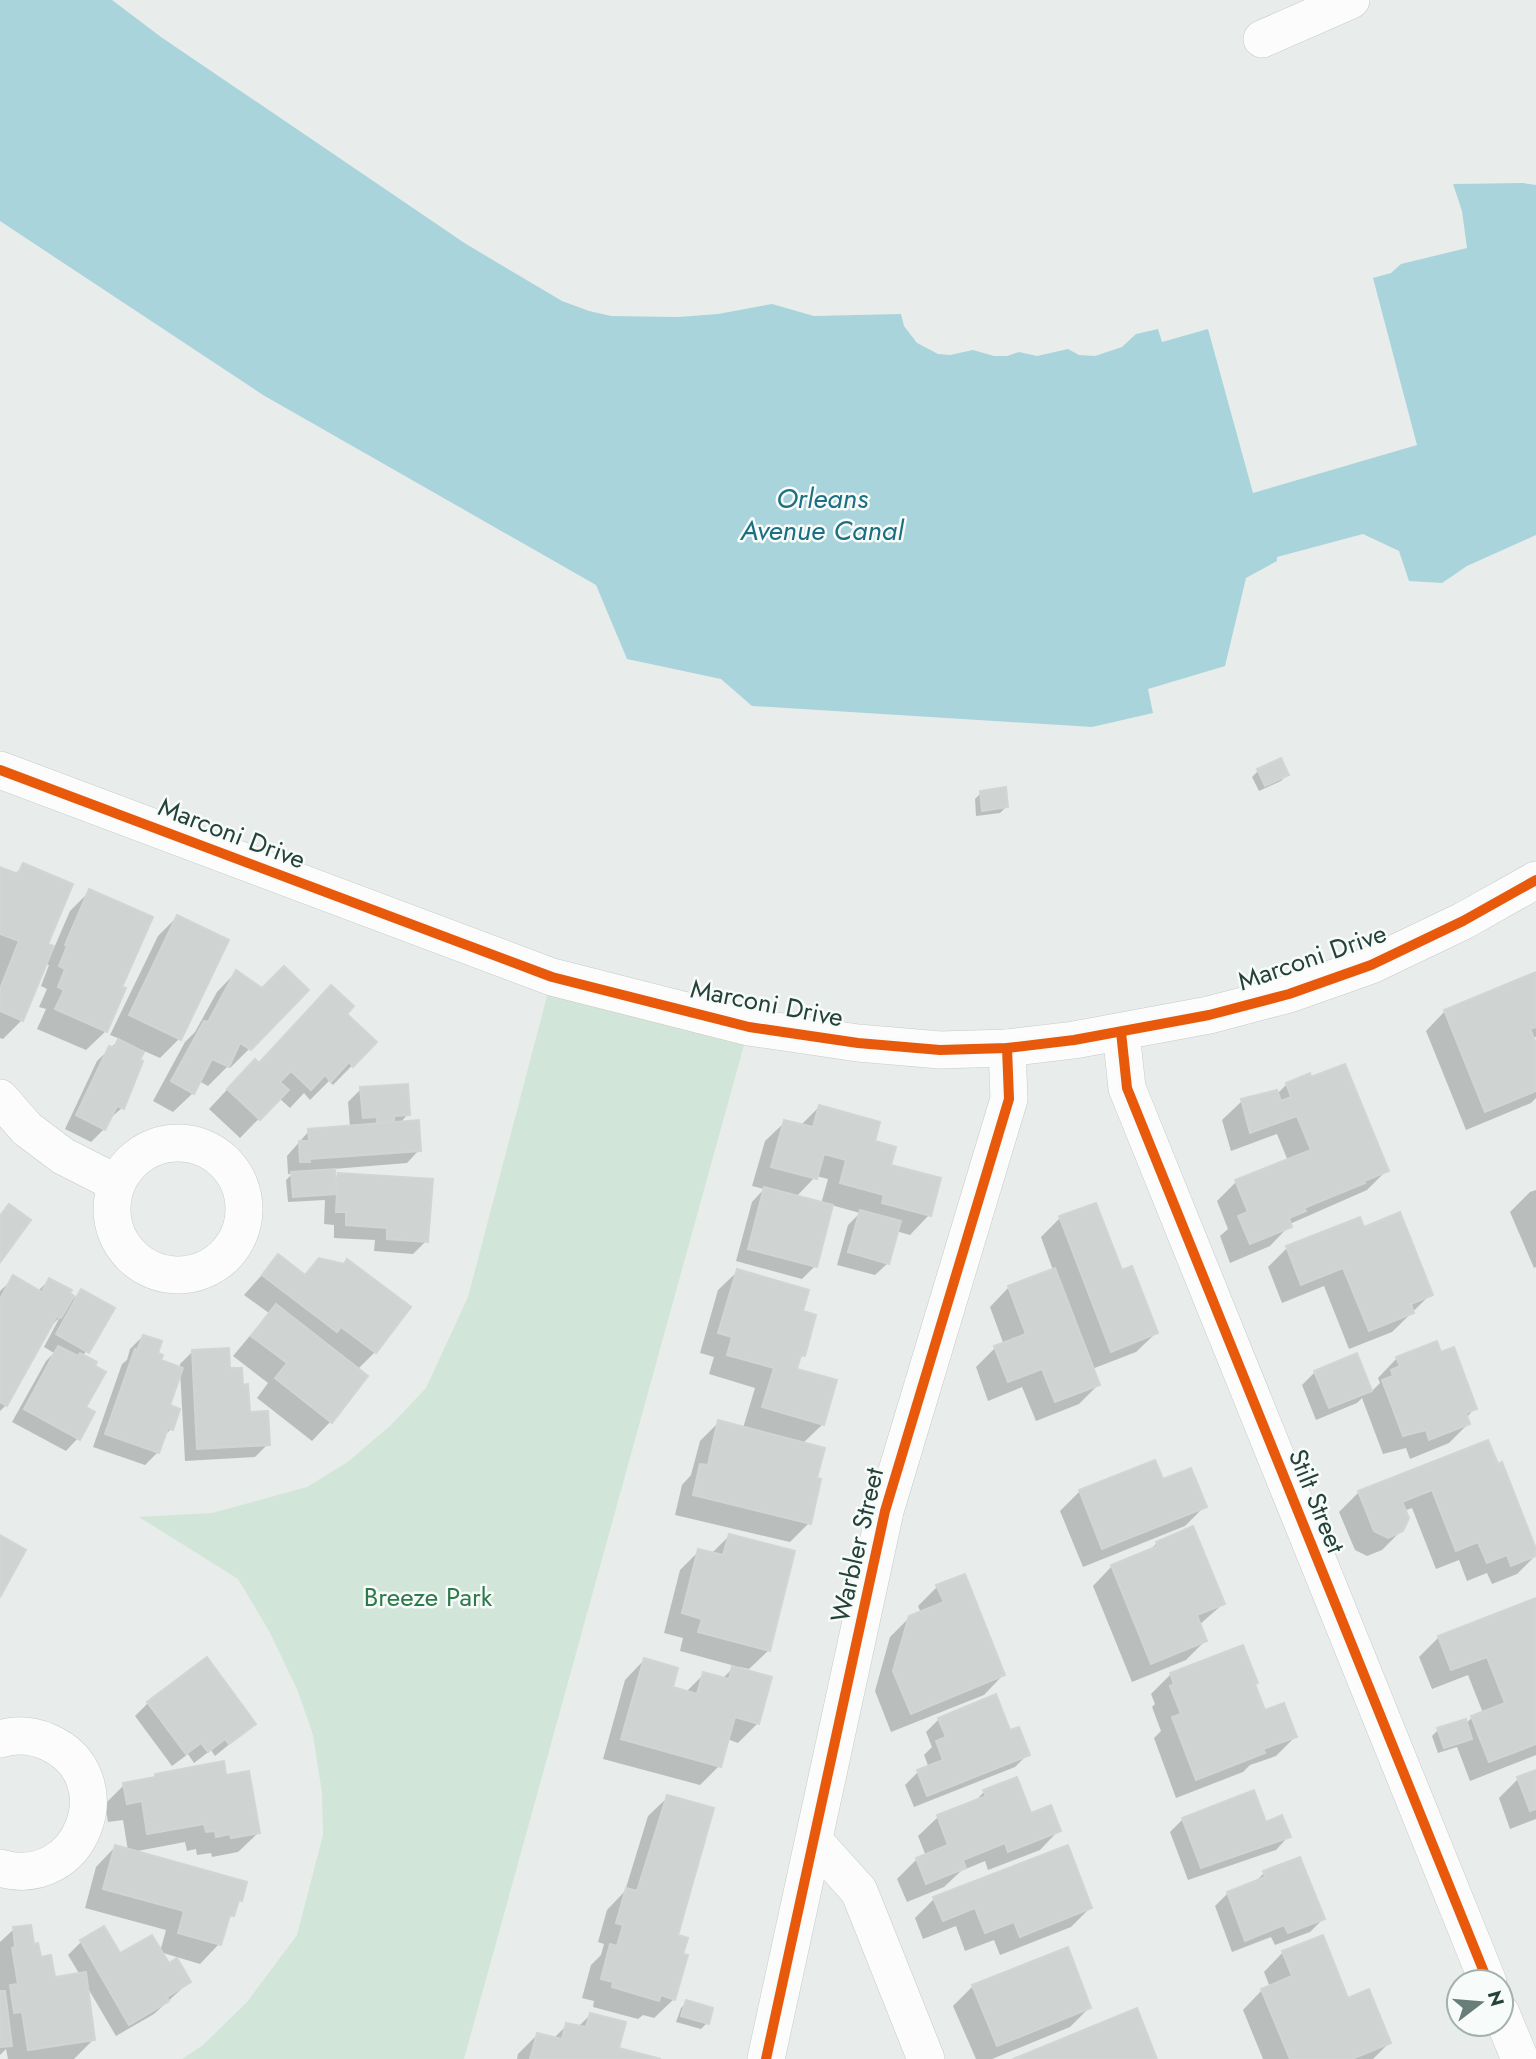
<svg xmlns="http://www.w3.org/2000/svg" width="1536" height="2059" font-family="Jost,sans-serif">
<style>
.green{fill:#d1e6d8}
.water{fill:#a9d4db}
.shadow{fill:#0003;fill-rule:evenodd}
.building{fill:#cfd4d2;stroke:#d1d6d4;stroke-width:2}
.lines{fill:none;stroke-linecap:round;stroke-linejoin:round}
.minor-casing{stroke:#c5cac8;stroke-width:38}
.minor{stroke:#fcfcfc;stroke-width:37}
.cycleway-casing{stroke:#f7fbf9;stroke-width:15}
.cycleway{stroke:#e8590c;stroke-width:10}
.labels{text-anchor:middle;stroke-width:5;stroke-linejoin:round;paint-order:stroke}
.street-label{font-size:26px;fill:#24423a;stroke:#f7fbf9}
.park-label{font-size:26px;fill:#2d7a4b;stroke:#f7fbf9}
.water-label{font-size:28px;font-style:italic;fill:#1c6f80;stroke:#f7fbf9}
</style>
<rect width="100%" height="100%" fill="#e8edeb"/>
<path class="green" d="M552,977L749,1027L464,2059H182L203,2045L247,2002L297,1935L323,1835L322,1793L313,1735L297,1689L269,1631L238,1579L139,1517L212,1513L307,1487L349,1461L391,1425L426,1388L468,1297Z"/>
<path class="water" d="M0,0H112L161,37L466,244L562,301L589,311L611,316L678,317L718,314L772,304L814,316L901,314L904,326L917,343L938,354L950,355L973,350L994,356H1007L1019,352L1037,356L1068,349L1079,355L1095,356L1122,347L1136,334L1158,329L1162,342L1208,329L1253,493L1417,445L1373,278L1391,273L1401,264L1467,248L1462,211L1453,184L1523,183L1536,185V535L1467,566L1442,583L1409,581L1399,551L1363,534L1277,557V561L1246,578L1225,666L1148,689L1153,713L1092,727L752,706L721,679L627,659L596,585L263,395L0,221Z"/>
<g class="shadow">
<path d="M1280,760L1287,775L1281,781L1259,791L1252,777L1258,771Z"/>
<path d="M981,793L1006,807L1000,813L976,816L975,799Z"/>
<path d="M24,865L46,944L54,948L70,911L89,892L120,988L106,1031L86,1050L37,1029L46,1009L39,1007L47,989L41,986L49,965L45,964L22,1020L3,1039L0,1038V869L14,875Z"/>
<path d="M177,917L179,1039L160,1058L142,1050L137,1061L141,1062L122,1108L108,1120L104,1129L91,1142L65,1129L97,1061L120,1039L110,1035L158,936Z"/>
<path d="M236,972L262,990L307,991L230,1068L227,1067L208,1086L199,1081L193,1093L173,1112L153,1101L185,1042L195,1032L217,992Z"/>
<path d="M1536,974V1037L1532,1038L1536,1047V1098L1531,1103L1466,1130L1426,1031L1445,1011Z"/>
<path d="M345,1014L375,1042L333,1085L329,1081L310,1100L304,1093L290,1108L279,1098L240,1138L209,1109L236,1080L258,1065Z"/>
<path d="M1287,1084L1387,1170L1367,1190L1292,1223L1270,1246L1230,1263L1220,1236L1228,1229L1217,1201L1236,1182L1288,1161L1277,1134L1231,1151L1222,1120L1242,1101L1277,1094Z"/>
<path d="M361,1089L408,1114L399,1124L419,1150L407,1163L333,1169L334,1180L339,1175L426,1241L413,1254L374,1251L375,1240L334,1238V1225L324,1224L325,1200L288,1202L286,1180L292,1174H288L287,1156L309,1131L350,1127L348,1102Z"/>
<path d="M819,1107L873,1142L929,1215L910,1235L896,1231L888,1263L875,1275L837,1265L848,1225L860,1213L831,1205L815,1266L802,1279L736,1261L752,1202L764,1189L752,1186L765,1141L785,1122L800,1126ZM816,1176L828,1179L821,1204L796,1197Z"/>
<path d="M1536,1190V1267L1534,1268L1510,1212L1530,1192Z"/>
<path d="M1060,1218L1121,1272L1156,1333L1136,1352L1092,1369L1098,1385L1079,1404L1036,1421L1022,1387L988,1401L976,1367L995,1348L1004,1345L990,1307L1009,1287L1053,1270L1041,1237Z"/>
<path d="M1363,1229L1431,1294L1392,1332L1349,1349L1324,1286L1282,1303L1268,1267L1287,1248Z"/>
<path d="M278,1257L304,1276L320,1260L375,1352L357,1370L331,1421L312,1441L257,1398L268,1383L233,1356L269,1313L244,1295Z"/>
<path d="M738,1271L801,1312L803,1355L798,1361L795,1370L823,1424L802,1444L815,1479L809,1523L790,1542L675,1515L682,1485L691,1475L700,1441L719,1422L743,1428L755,1388L709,1374L714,1357L700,1353L718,1290Z"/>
<path d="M14,1278L38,1291L49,1280L67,1305L81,1291L112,1308L83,1356L84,1408L78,1438L66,1451L12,1422L46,1361L54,1353L44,1347L60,1317L47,1330L6,1405L0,1411V1291Z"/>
<path d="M143,1336L158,1361L180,1369V1364L193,1351L228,1370L241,1387L248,1414L268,1444L255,1457L185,1461L180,1370L168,1406L171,1429L163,1437L158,1452L145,1465L93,1447L122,1364L127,1360L130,1349Z"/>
<path d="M1440,1354L1475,1408L1466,1418L1468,1424L1449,1443L1410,1459L1406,1448L1383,1454L1362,1398L1357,1403L1316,1420L1302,1385L1315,1372L1356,1356L1371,1392L1380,1383L1378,1378L1397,1358Z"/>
<path d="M1487,1442L1536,1555L1517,1574L1492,1584L1487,1573L1467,1581L1459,1560L1436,1569L1412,1508L1404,1511L1402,1530L1382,1550L1367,1556L1355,1550L1339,1512L1359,1492Z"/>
<path d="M1154,1462L1162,1481L1204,1507L1185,1526L1083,1567L1060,1511L1079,1492Z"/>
<path d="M729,1536L769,1650L749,1669L740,1667L739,1670L758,1723L738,1743L727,1739L719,1766L700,1785L603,1759L625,1680L644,1660L670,1688L685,1693L704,1674L722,1679L735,1666L680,1651L683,1638L664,1633L680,1570L699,1551L711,1554Z"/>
<path d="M1157,1543L1223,1604L1199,1625L1205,1641L1186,1660L1132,1682L1093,1586L1112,1566L1148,1552Z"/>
<path d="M937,1587L1003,1675L984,1695L891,1732L875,1691L890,1637L910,1617L921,1613L918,1606Z"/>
<path d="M1536,1600V1755L1470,1781L1457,1747L1438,1753L1432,1736L1438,1730L1466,1724L1472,1717L1483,1713L1468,1675L1432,1689L1419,1657L1439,1637Z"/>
<path d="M1171,1674L1256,1683L1253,1686L1264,1713L1295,1737L1276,1756L1250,1765L1243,1772L1176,1798L1154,1738L1161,1731L1152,1707L1155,1704L1151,1694Z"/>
<path d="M148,1703L254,1724L215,1756L211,1750L194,1763L188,1754L172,1766L135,1716Z"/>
<path d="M939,1719L1009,1732L1028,1754L1015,1767L914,1807L905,1785L918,1772L929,1768L924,1755L932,1747L926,1732Z"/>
<path d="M1536,1772V1819L1510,1829L1499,1798L1518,1779Z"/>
<path d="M156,1775L225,1777L258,1833L238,1852L212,1857L211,1853L197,1855L196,1849L187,1851L185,1842L132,1852L241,1900L235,1905L232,1915L226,1922L219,1944L200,1964L160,1952L168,1966L189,1982L154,2014L116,2036L86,1985L93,2040L74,2059H8L6,2049L0,2055V1942L14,1929L32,1946L54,1979L80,1975L68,1955L81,1942L103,1929L119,1956L160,1952L166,1930L85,1908L96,1867L115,1847L128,1851L123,1820L108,1822L105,1804L124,1785L151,1780Z"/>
<path d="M984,1792L1059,1830L1040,1850L988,1870L985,1861L961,1871L944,1887L907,1902L897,1879L917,1859L926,1856L918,1836L938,1817L973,1803Z"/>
<path d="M668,1797L676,1936L674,1999L654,2018L643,2015L638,2019L593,2007L594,2001L582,1998L591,1965L601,1955L604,1944L598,1942L607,1910L625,1891L648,1816Z"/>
<path d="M1183,1819L1265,1824L1288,1837L1276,1850L1188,1880L1170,1832Z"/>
<path d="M1264,1873L1323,1919L1310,1932L1275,1945L1271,1937L1232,1952L1215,1906L1228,1893L1254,1883Z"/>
<path d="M934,1899L1090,1908L1071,1927L1000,1955L994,1940L965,1951L956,1926L923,1939L915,1918Z"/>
<path d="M1283,1952L1347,2000L1389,2043L1373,2059H1263L1243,2010L1262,1990L1270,1987L1264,1972Z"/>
<path d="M973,1986L1089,2008L1070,2027L992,2059H976L953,2006Z"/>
<path d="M687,2002L707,2023L701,2029L676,2022L681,2008Z"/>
<path d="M590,2015L617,2050L654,2059H517L518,2054L537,2035L553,2039L567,2025L578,2027Z"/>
</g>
<g class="building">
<path d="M1281,758L1289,775L1265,786L1257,769Z"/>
<path d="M1006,787L1008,807L982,811L980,791Z"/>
<path d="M23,863L73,884L48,944L54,946L23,1021L0,1011V989L19,941L0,934V867L18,874Z"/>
<path d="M89,889L153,917L122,987L126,988L107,1032L55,1009L64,990L58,987L65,969L59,966L67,946L65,945Z"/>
<path d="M177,915L229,940L181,1040L129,1015Z"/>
<path d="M284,966L309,990L251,1050L240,1043L229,1067L212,1059L194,1094L171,1081L204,1021L208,1022L236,970L262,988Z"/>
<path d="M1536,972V1027L1530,1029L1536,1043V1091L1485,1112L1444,1010Z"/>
<path d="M331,985L354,1006L347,1014L377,1042L353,1067L349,1062L331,1082L325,1075L311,1090L291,1071L280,1082L289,1090L260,1120L227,1089L255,1059L259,1063Z"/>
<path d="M118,1039L144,1052L140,1060L143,1061L124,1109L117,1106L105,1130L76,1115L109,1046L114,1048Z"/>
<path d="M1345,1064L1389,1171L1364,1181L1365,1183L1304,1208L1306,1211L1289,1218L1292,1227L1250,1244L1238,1216L1248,1212L1235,1180L1311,1150L1297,1116L1250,1133L1241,1099L1277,1090L1281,1101L1291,1097L1286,1083L1310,1073L1311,1077Z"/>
<path d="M408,1084L410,1115L394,1116V1122L377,1123V1117L363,1118L360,1087Z"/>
<path d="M819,1105L880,1122L875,1141L896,1147L891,1165L941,1178L931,1216L882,1203L884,1195L840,1183L846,1160L824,1154L817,1179L771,1167L784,1120L813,1127Z"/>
<path d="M419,1120L421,1151L309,1159L310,1162H300L299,1141H309L308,1129Z"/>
<path d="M335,1169L337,1194L293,1197L291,1172Z"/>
<path d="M338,1173L433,1179L428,1242L387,1239V1228L346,1225V1212H336Z"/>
<path d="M764,1187L833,1205L817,1267L748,1249Z"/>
<path d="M1096,1203L1122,1270L1132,1266L1158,1333L1111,1352L1059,1216Z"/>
<path d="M9,1204L31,1220L1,1261L0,1216Z"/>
<path d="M860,1210L901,1221L889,1264L848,1252Z"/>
<path d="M1400,1212L1433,1295L1411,1304L1414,1313L1369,1331L1343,1268L1301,1285L1286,1246L1360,1217L1364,1227Z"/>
<path d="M278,1254L305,1275L319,1258L344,1264L347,1259L411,1307L376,1353L341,1327L337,1332L262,1275Z"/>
<path d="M1055,1268L1100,1385L1055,1402L1042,1369L1008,1382L994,1346L1026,1334L1008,1286Z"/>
<path d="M737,1269L809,1290L803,1311L816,1315L805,1356L801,1355L797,1369L837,1380L824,1425L762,1407L774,1368L727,1355L732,1337L718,1333Z"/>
<path d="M13,1275L42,1292L49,1278L72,1290L70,1293L74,1296L61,1318L57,1316L7,1406L0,1402V1299Z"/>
<path d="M81,1289L115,1308L89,1353L56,1334Z"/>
<path d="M276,1304L368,1376L332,1423L275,1378L287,1363L251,1336Z"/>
<path d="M143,1335L162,1341L158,1353L163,1355L161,1360L183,1368L170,1405L180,1409L173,1430L168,1428L159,1453L105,1434L135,1349L137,1350Z"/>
<path d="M1437,1341L1441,1352L1454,1347L1477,1409L1466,1413L1470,1424L1429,1440L1426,1430L1403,1436L1382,1380L1393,1376L1391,1370L1400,1366L1396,1357Z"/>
<path d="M58,1346L78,1356L80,1353L97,1362L95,1366L106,1372L86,1407L95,1412L80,1440L24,1409Z"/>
<path d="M229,1348L230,1368H242L243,1385L248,1384L250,1412L268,1411L270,1445L197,1449L192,1350Z"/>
<path d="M1357,1353L1372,1391L1329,1408L1314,1371Z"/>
<path d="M718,1420L825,1448L817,1478L821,1479L811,1524L693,1495L700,1464L708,1465Z"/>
<path d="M1488,1440L1498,1464L1502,1462L1536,1549V1556L1511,1566L1507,1555L1487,1563L1478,1542L1456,1551L1432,1490L1402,1502L1409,1518L1403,1531L1388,1538L1374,1531L1358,1491Z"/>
<path d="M1155,1460L1163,1479L1191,1468L1207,1507L1102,1549L1079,1490Z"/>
<path d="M1193,1526L1225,1604L1197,1615L1207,1641L1151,1664L1111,1565L1158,1546L1156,1542Z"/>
<path d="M729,1534L795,1551L770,1651L698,1632L702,1619L682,1613L698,1549L723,1555Z"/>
<path d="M0,1535L26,1550L0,1597Z"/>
<path d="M965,1574L1005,1675L911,1714L893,1671L909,1616L944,1602L936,1585Z"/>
<path d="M1536,1598V1744L1489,1762L1471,1716L1505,1703L1487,1657L1451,1670L1438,1636Z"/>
<path d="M1243,1645L1258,1683L1255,1684L1265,1710L1284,1703L1297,1737L1263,1749L1265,1753L1196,1780L1172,1717L1181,1714L1170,1686L1174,1684L1170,1673Z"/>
<path d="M207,1657L256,1724L229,1744L225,1739L208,1752L201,1743L186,1754L147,1702Z"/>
<path d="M644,1658L678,1668L673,1687L697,1694L703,1672L729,1679L732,1666L772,1677L759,1724L735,1717L721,1767L621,1739Z"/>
<path d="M996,1694L1010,1730L1019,1727L1030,1755L927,1796L917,1770L943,1760L936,1741L946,1737L938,1718Z"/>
<path d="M1466,1719L1472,1739L1444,1748L1437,1728Z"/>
<path d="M224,1761L226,1775L249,1771L260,1833L231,1838L230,1834L216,1837L215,1831L206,1832L204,1824L147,1834L142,1801L127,1804L123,1783L155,1777V1774Z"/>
<path d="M1536,1770V1809L1530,1811L1517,1777Z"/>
<path d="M1017,1777L1031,1813L1051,1805L1061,1831L1008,1852L1005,1843L963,1860L966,1868L926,1884L916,1858L948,1845L937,1815L986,1796L983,1790Z"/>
<path d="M1254,1790L1266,1822L1282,1815L1291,1837L1201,1868L1182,1818Z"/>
<path d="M667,1795L714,1808L678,1935L688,1938L683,1954L688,1955L675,2000L661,1995L659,2001L612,1987L613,1982L601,1979L610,1944L617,1946L623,1925L616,1923L626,1888L637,1891Z"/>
<path d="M115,1845L247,1882L242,1901L239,1900L234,1916L230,1915L221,1945L178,1933L184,1911L103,1889Z"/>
<path d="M1068,1845L1092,1908L1020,1937L1014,1922L985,1933L975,1908L943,1921L933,1897Z"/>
<path d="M1300,1857L1325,1919L1288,1933L1284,1925L1245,1941L1227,1892L1265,1877L1263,1871Z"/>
<path d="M31,1925L34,1944L38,1943L41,1957L51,1955L55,1977L86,1972L95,2040L28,2050L22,2012L14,2013L10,1985L18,1984L12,1948L15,1947L13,1927Z"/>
<path d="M104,1926L120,1953L152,1935L169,1963L177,1958L191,1982L167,1997L169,2001L129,2025L80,1940Z"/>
<path d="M1323,1935L1348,1998L1369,1989L1391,2043L1352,2059H1290L1261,1989L1292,1976L1282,1951Z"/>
<path d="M1068,1947L1091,2008L997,2046L972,1985Z"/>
<path d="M0,1991H5L12,2046L0,2047Z"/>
<path d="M686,2000L713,2008L709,2024L681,2016Z"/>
<path d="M1137,2008L1157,2059H1013Z"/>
<path d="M590,2013L626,2022L619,2048L661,2059H530L537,2033L562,2039L566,2023L586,2027Z"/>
</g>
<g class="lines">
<g class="minor-casing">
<g id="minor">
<path d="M1262,39L1351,0"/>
<path d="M0,770L552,977L749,1027L858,1043L940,1050L1007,1048L1074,1040L1209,1015L1289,994L1371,965L1463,921L1536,880"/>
<path d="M1121,1032L1127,1088L1488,1982"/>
<path d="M0,1098L27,1129L63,1156L116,1183"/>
<circle cx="178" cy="1209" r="66"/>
<path d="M0,1739C16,1734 32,1735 48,1742C125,1776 82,1892 0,1868"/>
<path d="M814,1841L859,1891L926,2059"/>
<path d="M1501,2013L1520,2059"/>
<path d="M766,2059L885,1511L1009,1099L1007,1048"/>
</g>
</g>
<use href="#minor" class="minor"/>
<g class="cycleway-casing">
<g id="cycleway">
<path d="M0,770L552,977L749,1027L858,1043L940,1050L1007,1048L1074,1040L1209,1015L1289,994L1371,965L1463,921L1536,880"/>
<path d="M1121,1032L1127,1088L1488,1982"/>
<path d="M766,2059L885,1511L1009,1099L1007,1048"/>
</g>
</g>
<use href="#cycleway" class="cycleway"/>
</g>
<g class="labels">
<g class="street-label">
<text transform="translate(232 833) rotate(21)" y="9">Marconi Drive</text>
<text transform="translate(1312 957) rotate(-19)" y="9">Marconi Drive</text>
<text transform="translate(767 1003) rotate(11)" y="9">Marconi Drive</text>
<text transform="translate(1317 1501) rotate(68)" y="9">Stilt Street</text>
<text transform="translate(857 1545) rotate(-77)" y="9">Warbler Street</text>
</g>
<g class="park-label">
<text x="428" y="1606">Breeze Park</text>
</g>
<g class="water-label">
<text x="822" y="508">Orleans<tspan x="822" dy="32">Avenue Canal</tspan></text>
</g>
</g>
<g transform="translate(1480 2003) rotate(74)"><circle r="33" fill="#f7fbf9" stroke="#a3b1ad" stroke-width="2"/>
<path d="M0-5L12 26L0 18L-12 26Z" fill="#697e78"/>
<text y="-10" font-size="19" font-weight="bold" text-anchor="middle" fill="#24423a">N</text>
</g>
</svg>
